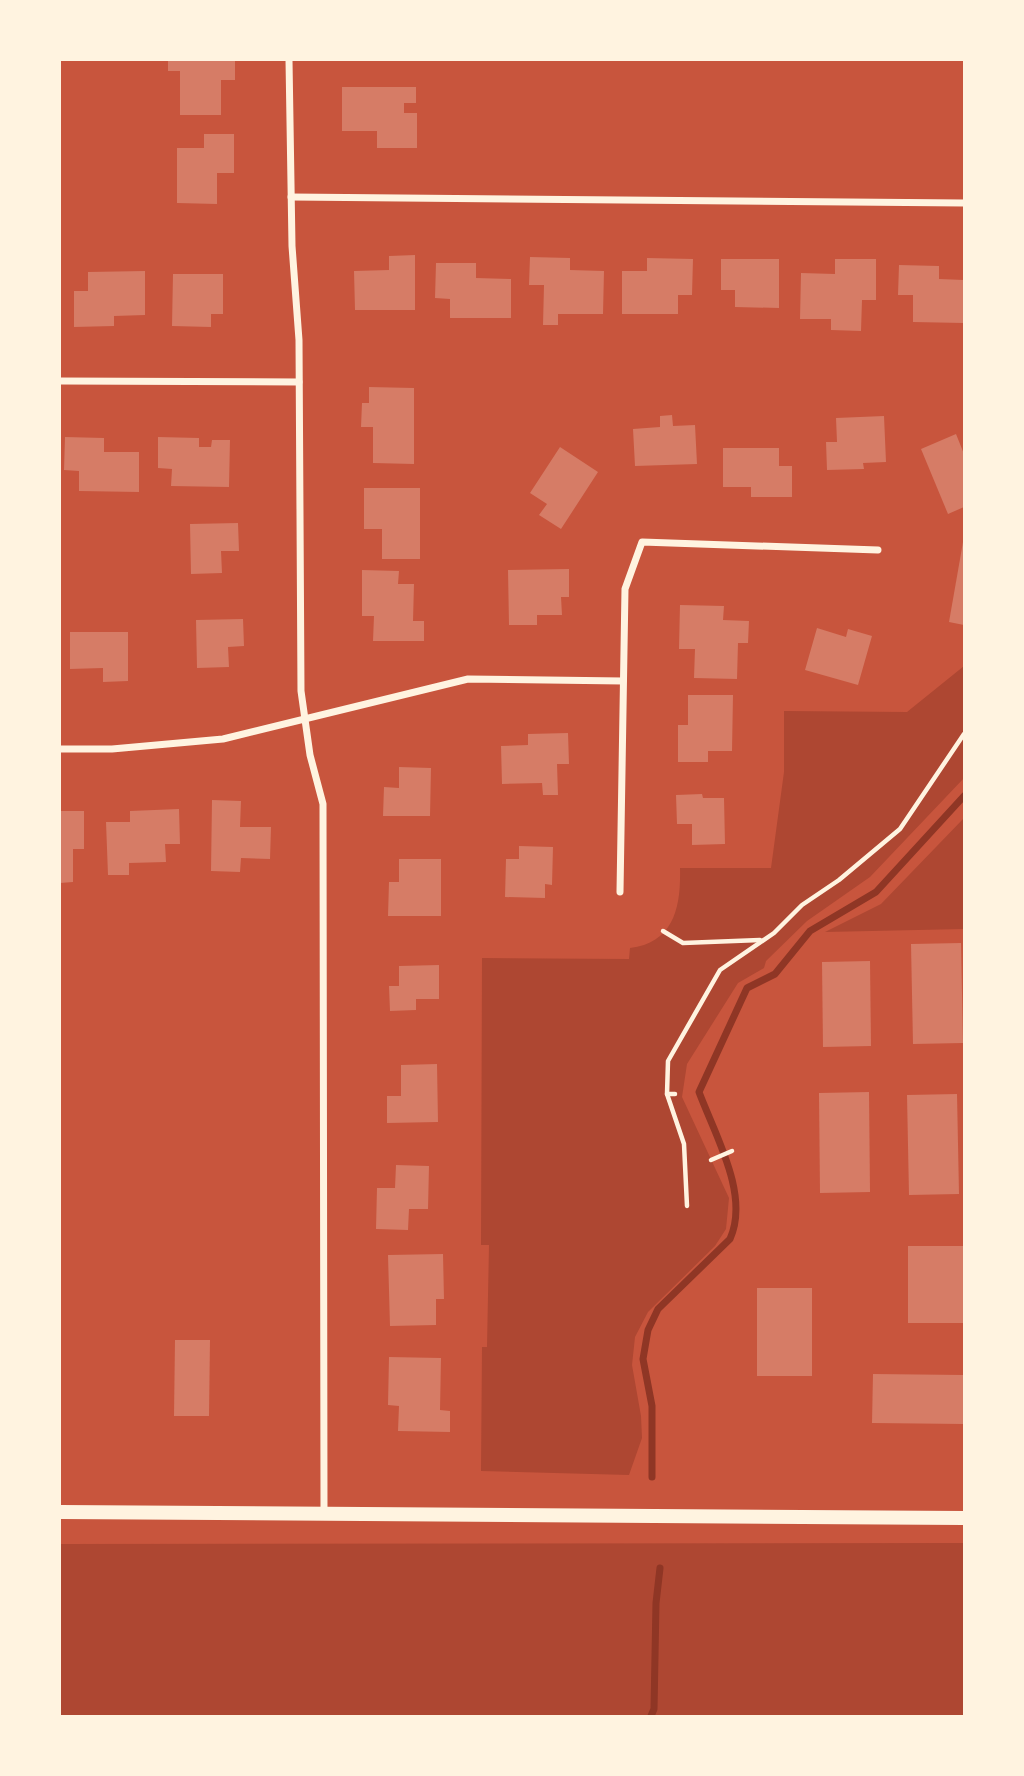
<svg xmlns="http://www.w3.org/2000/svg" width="1024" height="1776" font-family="Raleway,sans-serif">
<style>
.green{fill:#ae4732}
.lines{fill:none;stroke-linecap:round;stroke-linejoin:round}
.stream{stroke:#8f3625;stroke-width:7}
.building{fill:#d67c66}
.path{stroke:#fff3e0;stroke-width:4.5}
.minor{stroke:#fff3e0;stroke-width:7}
.secondary{stroke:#fff3e0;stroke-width:14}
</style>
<rect width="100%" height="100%" fill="#c8553d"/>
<g class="green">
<path d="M964,666V778L870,877L807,921L766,961L764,968L738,983L687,1064L682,1097L729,1198L726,1229L715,1246L648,1312L635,1337L632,1365L641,1416L642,1438L629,1475L481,1471L482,1347H487L489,1245H481L482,958L629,959L630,948C674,943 681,907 680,868H771L784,772V711L907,712Z"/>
<path d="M964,818V929L825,932L881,904Z"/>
<path d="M964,1543V1716H60V1544Z"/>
</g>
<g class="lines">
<g class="stream">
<path d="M652,1477V1406L643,1359L648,1330L658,1309L730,1239C750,1195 715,1135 699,1092L747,988L775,974L810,931L876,892L964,796"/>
<path d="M651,1716L654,1709L656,1603L660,1568"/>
</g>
</g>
<g class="building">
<path d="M168,60H235V80H221V115H180V71H168Z"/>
<path d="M342,87H416V103H404V113H417V148H377V131H342Z"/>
<path d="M204,134H234V173H217V204L177,203V148H204Z"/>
<path d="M415,255V310H355L354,271L389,270V256Z"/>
<path d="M530,257L570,258V270L604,271L603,314H558V325H543L544,285H529Z"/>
<path d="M647,258L693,259L692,295H678V314H622V271H647Z"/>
<path d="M721,259H779V308L735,307V290H721Z"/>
<path d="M835,259H876V300H862L861,331L831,330V319H800L801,273L835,274Z"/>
<path d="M436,263H476V278L511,279V318H450V299L435,298Z"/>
<path d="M899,265L939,266V279L964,280V323L913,322V295H898Z"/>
<path d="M145,271V315L114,316V326L74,327V291H88V272Z"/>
<path d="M173,274H223V314H211V327L172,326Z"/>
<path d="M369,387L414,388V464L373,463V427H361L362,403H369Z"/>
<path d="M672,415L673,426L695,425L697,464L635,466L633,429L660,427V416Z"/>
<path d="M884,416L886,462L863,463L864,469L827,470L826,442H837L836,418Z"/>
<path d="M956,434L964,454V507L948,514L921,449Z"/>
<path d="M65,437L104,438V452H139V492L79,491V471L64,470Z"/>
<path d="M158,437L199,438V447H211L212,440H230L229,487L171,486L172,469L158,468Z"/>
<path d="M560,447L598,472L561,529L539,515L547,504L530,493Z"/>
<path d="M723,448H779V466H792V497H751V487H723Z"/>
<path d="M364,488H420V559H382V529H364Z"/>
<path d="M238,523L239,551H221L222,573L191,574L190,524Z"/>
<path d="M963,542H964V625L949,622Z"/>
<path d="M569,569V597H561L562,615H537V625H509L508,570Z"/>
<path d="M362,570L399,571L398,584H414L413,621H424V641H373L374,616H362Z"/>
<path d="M680,605L724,606L723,620L749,621L748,643H738L737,679L694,678L695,649H679Z"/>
<path d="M243,619L244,646L228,647L229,667L197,668L196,620Z"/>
<path d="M817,628L846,637L848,629L872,636L858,685L805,670Z"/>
<path d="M70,632H128V681L103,682V668L70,669Z"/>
<path d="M688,695H733L732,751H708V762H678V725H688Z"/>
<path d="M568,733L569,764H557L558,795H543L542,783L502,784L501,746L528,745V734Z"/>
<path d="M399,767L431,768L430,816H383L384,787L399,788Z"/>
<path d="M702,794L703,798H724L725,844L692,845V824H677L676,795Z"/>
<path d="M212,800L241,801L240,827H271L270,859L241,858L240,872L211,871Z"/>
<path d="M179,809L180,844H165L166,862L129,863V875H108L106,822H130V811Z"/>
<path d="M60,811H84V849H73V882L60,883Z"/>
<path d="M519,846L553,847L552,885L545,884V898L505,897L506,859H519Z"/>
<path d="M399,859H441V916H388L389,882H399Z"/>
<path d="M961,943L963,1043L913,1044L911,944Z"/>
<path d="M870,961L871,1046L823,1047L822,962Z"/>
<path d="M439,965V999H416V1010L390,1011L389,986H399V966Z"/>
<path d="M437,1064L438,1122L387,1123V1096H401V1065Z"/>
<path d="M869,1092L870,1192L820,1193L819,1093Z"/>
<path d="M957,1094L959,1194L909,1195L907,1095Z"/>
<path d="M396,1165L429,1166L428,1209H409L408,1230L376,1229L377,1188H395Z"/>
<rect x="908" y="1246" width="56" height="77"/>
<path d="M443,1254L444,1299H436V1325L390,1326L388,1255Z"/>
<rect x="757" y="1288" width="55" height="88"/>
<path d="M175,1340H210L209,1416H174Z"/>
<path d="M389,1357L441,1358L440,1410L450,1411V1432L398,1431L399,1406L388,1405Z"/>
<path d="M873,1374L964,1375V1424L872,1423Z"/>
</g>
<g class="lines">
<g class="path">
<path d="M663,931L683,943L760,940"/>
<path d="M667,1094H675"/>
<path d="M711,1160L732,1151"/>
<path d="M687,1206L684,1144L667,1094L668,1061L720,970L774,933L802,905L839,880L900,829L964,734"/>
</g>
<g class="minor">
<path d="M289,60L292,246L299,340L301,691L310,755L323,804L324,1513"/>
<path d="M291,197L964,203"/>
<path d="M60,381L299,382"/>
<path d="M60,749H112L223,739L468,679L623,681"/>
<path d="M620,892L625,589L642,542L878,550"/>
</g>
<path class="secondary" d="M60,1512L964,1518"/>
</g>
<rect width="1024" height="1776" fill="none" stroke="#fff3e0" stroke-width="122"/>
</svg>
